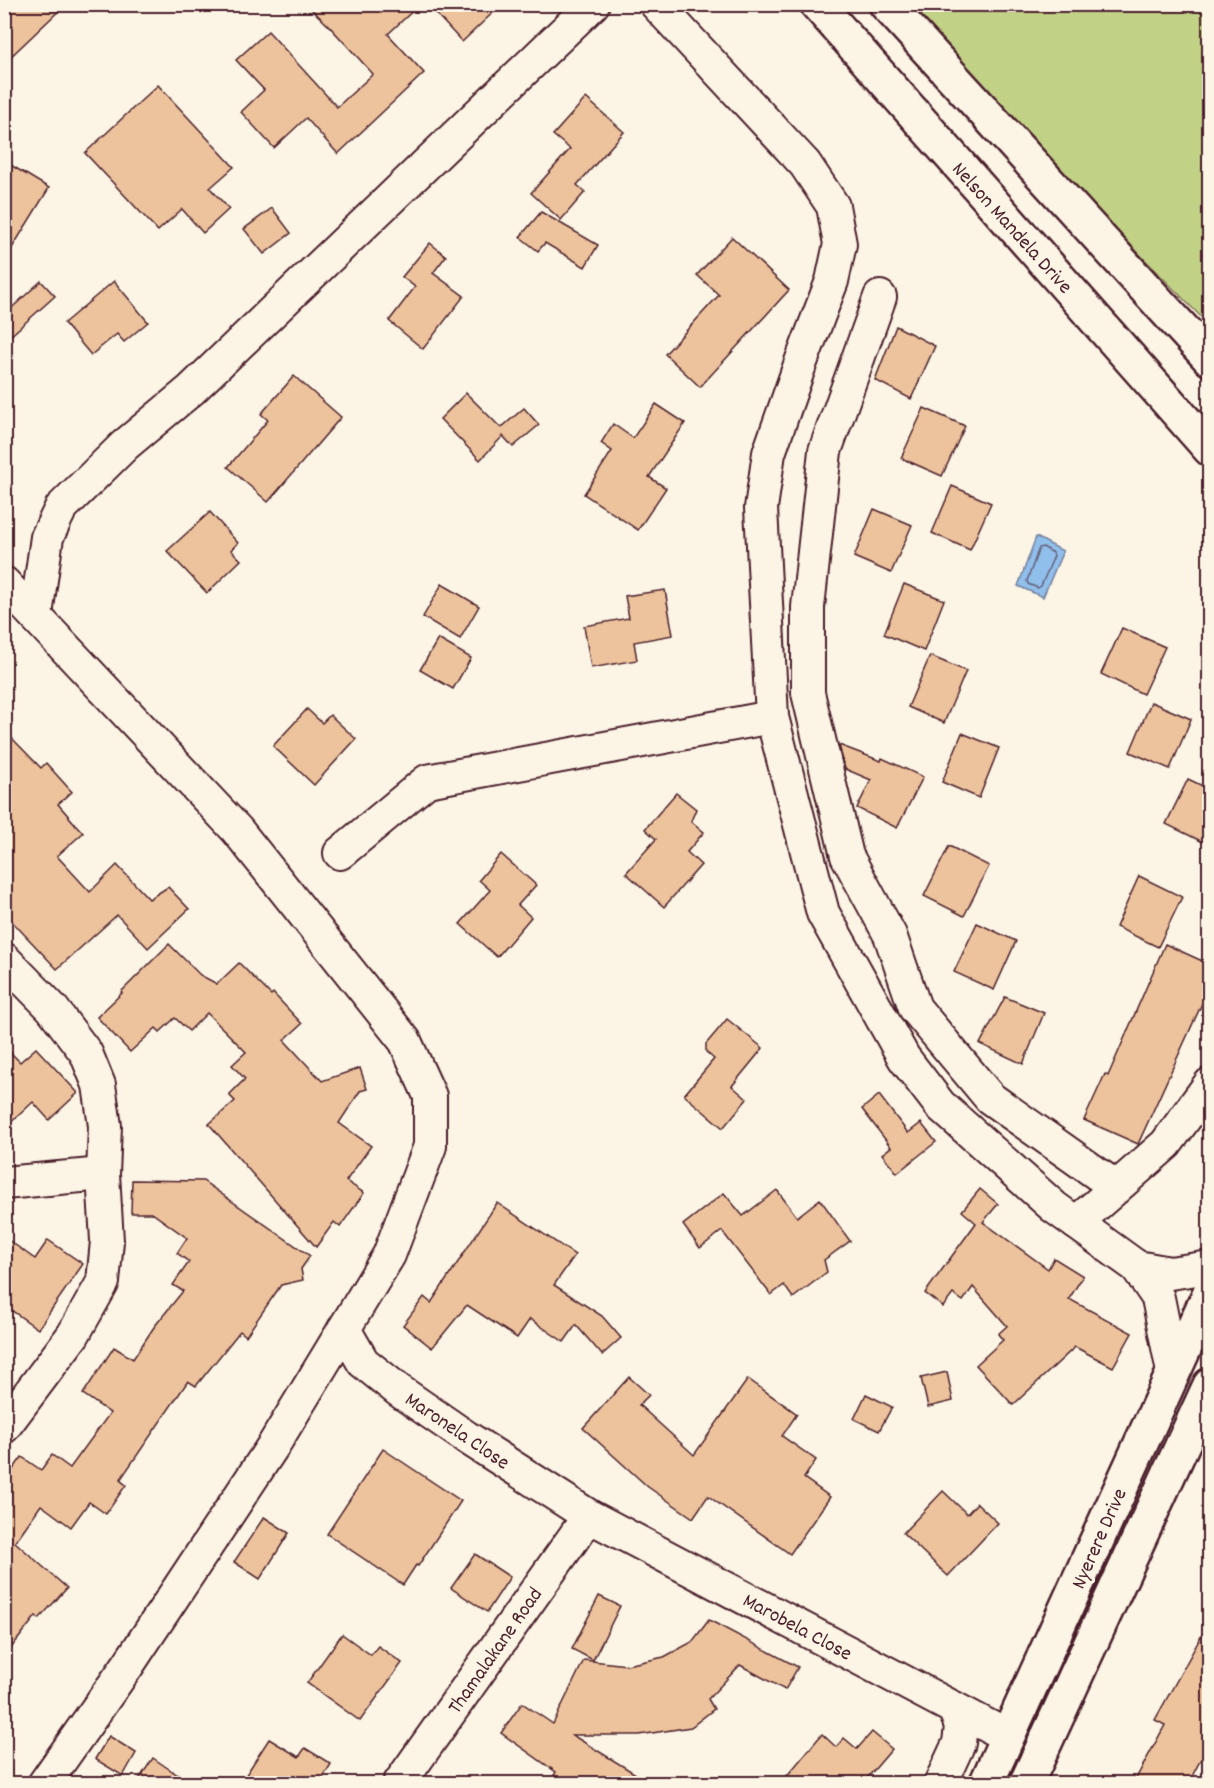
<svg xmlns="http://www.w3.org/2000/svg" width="1214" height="1788" font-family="Dekko,sans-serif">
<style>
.green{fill:#c1d186;stroke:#867858;stroke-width:1.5}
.water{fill:#90bfeb;stroke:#747f9e;stroke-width:1.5}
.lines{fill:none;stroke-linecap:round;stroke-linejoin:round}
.shore{stroke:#665f78;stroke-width:1.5}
.building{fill:#ecc39c;stroke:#4a1f2b;stroke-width:1.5}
.minor-casing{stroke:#4a1f2b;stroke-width:36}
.secondary-casing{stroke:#4a1f2b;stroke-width:38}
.primary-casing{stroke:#4a1f2b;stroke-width:38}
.minor{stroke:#fcf5e5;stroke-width:32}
.secondary{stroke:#fcf5e5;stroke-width:33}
.primary{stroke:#fcf5e5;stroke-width:33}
.labels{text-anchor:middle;stroke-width:6;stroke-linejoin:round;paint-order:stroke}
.street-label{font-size:21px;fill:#4a1f2b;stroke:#fcf5e5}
</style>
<rect width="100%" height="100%" fill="#fcf5e5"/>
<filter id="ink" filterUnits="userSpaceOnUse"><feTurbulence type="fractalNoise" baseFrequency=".0167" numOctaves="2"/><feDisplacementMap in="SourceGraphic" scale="12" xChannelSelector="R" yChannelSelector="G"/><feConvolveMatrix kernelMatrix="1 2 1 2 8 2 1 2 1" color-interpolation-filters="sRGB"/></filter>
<g filter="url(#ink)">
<path class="green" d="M909,5H1209V325L1111,225Z"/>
<path class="water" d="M1036,537L1063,551L1043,597L1018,586Z"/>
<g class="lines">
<path class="shore" d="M1043,547L1053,553L1054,556L1041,586L1038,588L1028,584L1027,581L1039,548Z"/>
</g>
<g class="building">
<path d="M4,4H66L4,63Z"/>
<path d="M306,4H420L388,34L424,73L338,154L306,118L274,148L241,112L264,90L236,60L268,31L337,107L373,74L329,26Z"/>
<path d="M427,4H502L462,42Z"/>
<path d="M158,85L234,167L210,188L229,209L203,233L182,209L158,231L85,153Z"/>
<path d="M586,98L624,132L577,185L585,192L561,220L531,193L570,149L553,135Z"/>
<path d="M4,161L49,188L4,261Z"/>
<path d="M272,208L291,233L264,254L244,229Z"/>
<path d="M541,212L598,245L585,267L545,243L538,251L520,237Z"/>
<path d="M732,237L789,290L700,387L665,354L719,295L697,275Z"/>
<path d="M430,243L446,256L433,273L464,296L423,349L389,321L415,287L402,277Z"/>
<path d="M41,281L55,296L7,339L4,336V315Z"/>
<path d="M114,281L148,322L124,342L117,334L91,355L64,323Z"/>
<path d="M896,326L935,346L911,399L875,380Z"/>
<path d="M294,376L341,417L268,502L228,467L268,420L261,414Z"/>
<path d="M466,393L501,428L524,408L539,425L513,447L503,436L480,460L440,419Z"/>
<path d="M656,404L685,423L649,477L666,488L638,530L584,494L612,451L601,443L613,424L633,438Z"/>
<path d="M924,408L965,426L942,476L901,458Z"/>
<path d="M952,486L991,503L970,550L932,533Z"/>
<path d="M874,509L912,525L891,573L854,557Z"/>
<path d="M210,512L238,543L231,550L241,560L207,593L167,551Z"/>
<path d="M442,584L479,606L460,639L423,617Z"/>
<path d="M904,584L944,600L924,651L884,634Z"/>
<path d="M665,590L673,635L634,642L637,660L591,668L584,626L629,618L625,596Z"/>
<path d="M1122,628L1165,647L1143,694L1101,674Z"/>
<path d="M438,639L471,658L453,689L420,670Z"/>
<path d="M930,656L966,671L944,723L908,707Z"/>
<path d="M1151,702L1191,719L1170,769L1130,752Z"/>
<path d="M307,709L322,723L330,715L356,739L314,785L273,746Z"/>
<path d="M4,730L41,768L46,763L72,792L58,804L83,833L57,856L90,892L117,865L149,899L168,887L189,909L148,948L117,915L57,969L4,913Z"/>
<path d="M962,733L999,748L979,798L942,782Z"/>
<path d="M839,745L881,761L882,758L923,777L897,828L857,808L871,780L845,769Z"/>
<path d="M1188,779L1209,789V845L1166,824Z"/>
<path d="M676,793L696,809L691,821L704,832L687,852L701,865L664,907L626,873L656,839L645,829Z"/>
<path d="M949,846L989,866L964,916L924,896Z"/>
<path d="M501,854L536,885L518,905L531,917L497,957L460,924L490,890L479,880Z"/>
<path d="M1139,876L1182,897L1158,947L1116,927Z"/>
<path d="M977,923L1016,941L994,990L954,972Z"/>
<path d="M169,944L200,975L217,984L239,963L271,995L273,993L302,1024L284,1040L322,1081L360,1068L367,1089L360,1091L339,1123L371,1146L346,1181L364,1193L340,1227L334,1222L316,1247L209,1124L235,1101L229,1095L245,1079L232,1065L246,1052L207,1013L189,1031L175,1018L160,1032L156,1028L130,1052L97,1017L122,993L121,992Z"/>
<path d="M1165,944L1209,964V988L1138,1144L1084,1120L1105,1074L1108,1076Z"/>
<path d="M1005,997L1044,1013L1023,1064L980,1044Z"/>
<path d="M727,1019L763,1048L732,1086L747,1099L723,1128L684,1095L714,1059L706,1052V1044Z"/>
<path d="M4,1046L20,1062L36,1048L78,1093L49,1120L33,1102L4,1129Z"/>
<path d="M879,1095L908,1133L921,1123L936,1142L897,1173L882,1154L891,1147L862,1109Z"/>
<path d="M132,1180L203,1181L310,1256L301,1269L303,1280L281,1285L246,1336L240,1331L196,1386L188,1381L120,1480L126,1485L106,1514L89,1502L71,1527L41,1505L15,1542L67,1588L39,1619L36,1616L4,1657V1482L22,1457L41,1470L52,1455L70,1468L110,1413L83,1394L114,1347L133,1359L154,1327L183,1291L173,1285L189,1262L177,1253L187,1238L152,1213H131Z"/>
<path d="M980,1189L998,1204L983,1222L1048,1269L1054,1258L1083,1276L1069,1299L1132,1333L1113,1367L1075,1347L1013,1405L976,1365L1003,1340L998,1334L1007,1326L973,1287L963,1301L953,1294L943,1307L925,1293L976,1223L962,1211Z"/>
<path d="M777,1190L797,1217L820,1199L850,1241L824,1260L827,1272L793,1298L784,1285L771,1295L722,1231L700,1248L683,1225L724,1193L743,1216Z"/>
<path d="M497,1203L575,1255L554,1285L602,1316L621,1338L602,1355L576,1325L564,1342L530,1319L517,1338L467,1305L432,1348L403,1325L424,1297L431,1303Z"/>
<path d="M4,1237L35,1259L48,1240L83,1264L38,1329L4,1305Z"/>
<path d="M947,1372L953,1401L928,1407L921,1378Z"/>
<path d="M629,1377L649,1395L639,1405L694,1455L748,1379L797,1414L782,1436L816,1460L804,1478L830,1497L790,1554L708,1496L693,1518L648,1487L583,1428Z"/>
<path d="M866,1394L892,1407L879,1431L854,1419Z"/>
<path d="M383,1449L461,1501L418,1566L416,1565L403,1585L327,1534Z"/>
<path d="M943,1491L967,1514L977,1503L998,1523L948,1576L903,1533Z"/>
<path d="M264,1517L289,1533L260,1579L234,1562Z"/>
<path d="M475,1554L510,1577L487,1612L451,1588Z"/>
<path d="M599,1596L620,1606L593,1660L572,1649Z"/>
<path d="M709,1620L798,1667L785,1690L740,1665L708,1699L714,1709L691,1727L639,1735H572L652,1784H549L556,1772L501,1733L522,1703L553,1724L584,1660L627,1665L664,1657L692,1642Z"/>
<path d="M1209,1622V1763L1201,1759L1188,1784H1133L1165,1725L1155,1720Z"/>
<path d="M342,1634L371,1655L378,1646L402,1663L360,1721L307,1683Z"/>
<path d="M872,1732L892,1749L862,1784H780L822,1734L836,1747L844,1738L857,1749Z"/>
<path d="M109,1736L136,1753L123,1776L95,1759Z"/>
<path d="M269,1739L299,1757L305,1748L331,1764L319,1784H240Z"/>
<path d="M153,1758L191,1784H136Z"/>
</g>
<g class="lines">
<g class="minor-casing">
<g id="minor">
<path d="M656,4L805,164L833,206L840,244L832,281L801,362L769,453L761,508L772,717L823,913L904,1058L940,1105L1054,1207L1137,1267L1158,1298L1173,1372"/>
<path d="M880,297L825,451L808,607V693L847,856L890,935L915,1008L990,1098L1116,1187"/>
<path d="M4,583L237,830L405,1041L430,1096V1146L389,1255L273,1446L128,1665L44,1784"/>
<path d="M36,615L47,537L61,508L125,445L191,390L593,4"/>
<path d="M340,853L427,781L772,717"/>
<path d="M4,959L52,1008L86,1053L99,1085L105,1126L103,1174L107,1241L103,1282L73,1335L4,1427"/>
<path d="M4,1183L103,1174"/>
<path d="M1076,1223L1166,1144L1210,1084"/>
<path d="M1137,1267L1170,1273L1210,1267"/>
<path d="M344,1329L363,1362L398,1390L466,1437L589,1516L1007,1736"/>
<path d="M399,1784L589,1516"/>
<path d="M940,1784L959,1743L961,1726L954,1708"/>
</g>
</g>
<g class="secondary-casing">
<g id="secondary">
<path d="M986,1784L1210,1292"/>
<path d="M1026,1784L1210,1385"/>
</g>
</g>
<g class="primary-casing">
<g id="primary">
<path d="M817,4L1210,449"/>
<path d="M886,4L1210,359"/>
</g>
</g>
<use href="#minor" class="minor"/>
<use href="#secondary" class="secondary"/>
<use href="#primary" class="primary"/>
</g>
</g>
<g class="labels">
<g class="street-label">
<text transform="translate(1013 227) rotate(48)" y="7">Nelson Mandela Drive</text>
<text transform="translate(458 1430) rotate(34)" y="7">Maronela Close</text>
<text transform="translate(1098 1538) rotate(-66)" y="7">Nyerere Drive</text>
<text transform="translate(798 1626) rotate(28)" y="7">Marobela Close</text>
<text transform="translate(494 1650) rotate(-55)" y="7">Thamalakane Road</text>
</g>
</g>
<rect width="1214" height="1788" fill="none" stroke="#fcf5e5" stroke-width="24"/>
<rect x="12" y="12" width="1190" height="1764" fill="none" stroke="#4a1f2b" stroke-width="2" filter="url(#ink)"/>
</svg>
